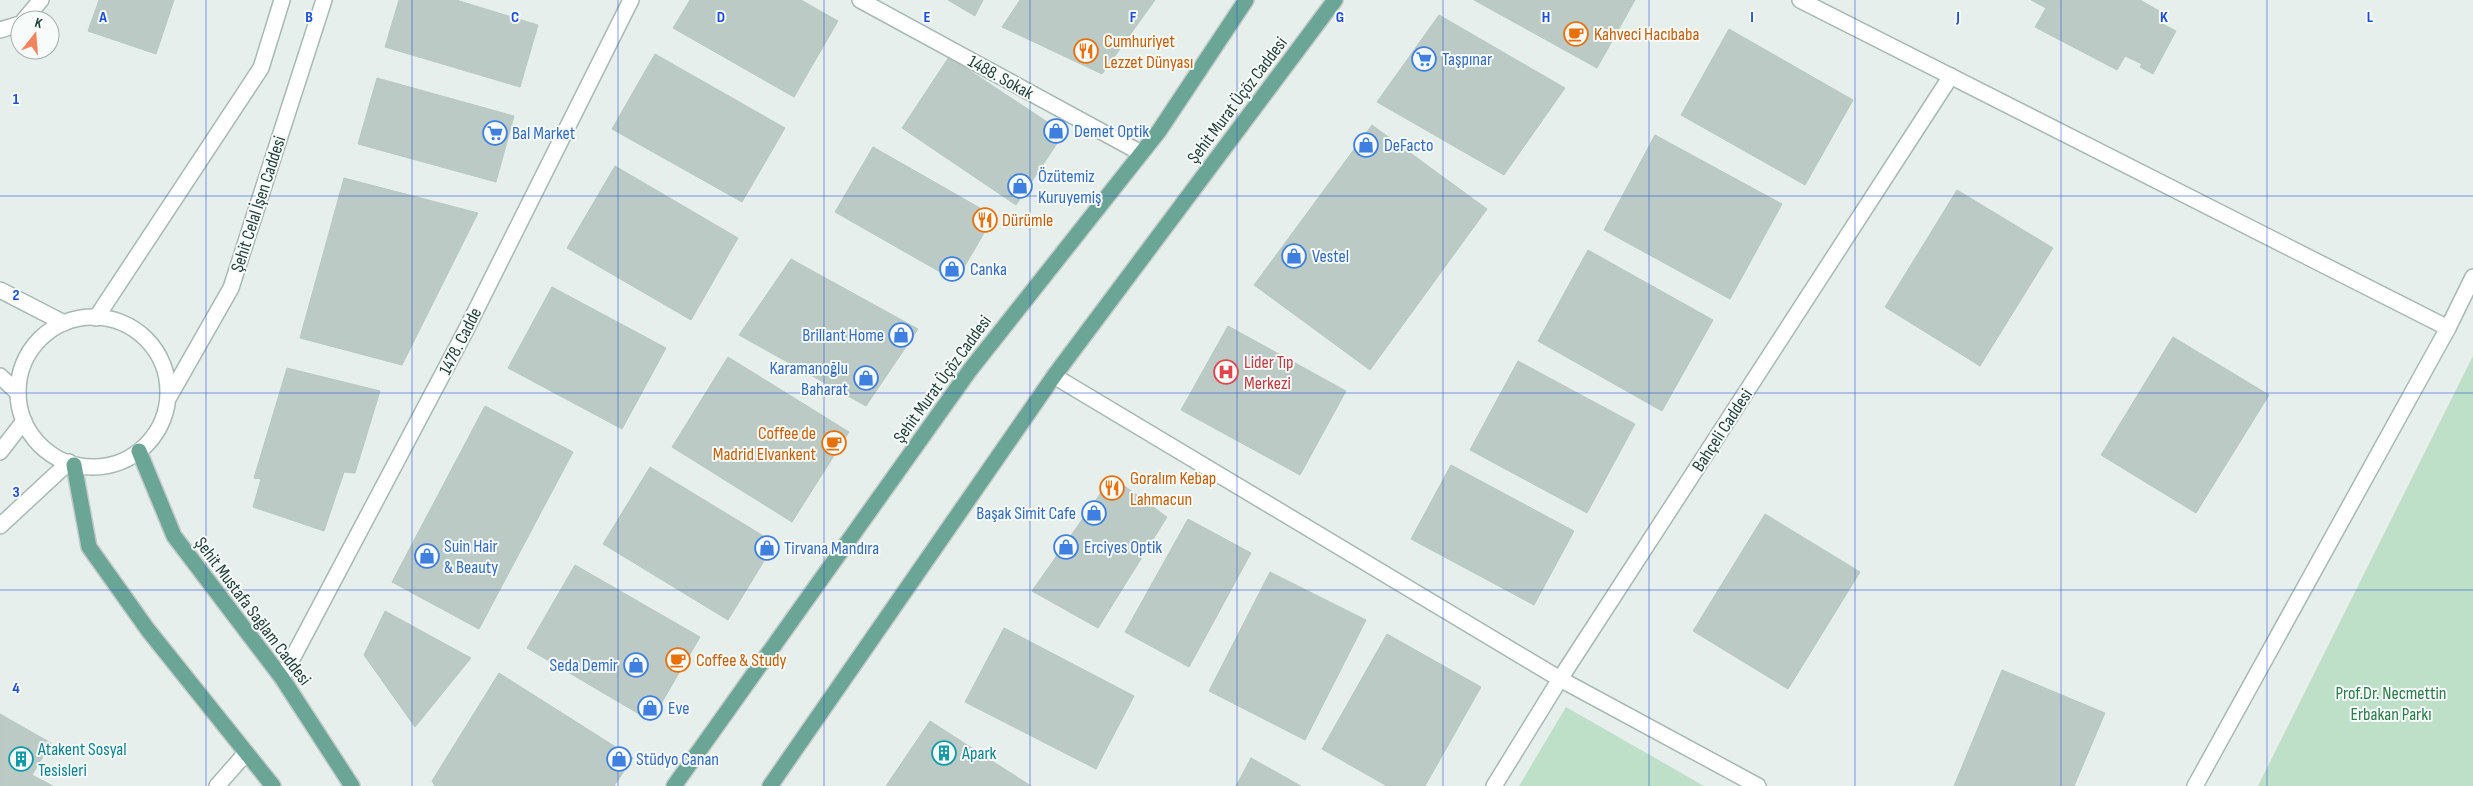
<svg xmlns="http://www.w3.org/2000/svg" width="2473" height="786" font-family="'Sofia Sans Condensed',sans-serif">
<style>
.green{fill:#bfe0c8}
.building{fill:#bbcac4;stroke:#b8c9c2}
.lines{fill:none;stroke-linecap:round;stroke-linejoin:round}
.minor-casing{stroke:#a8b8b2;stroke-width:18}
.major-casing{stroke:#c2cac8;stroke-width:18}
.minor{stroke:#fff;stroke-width:15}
.major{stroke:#6aa596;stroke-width:15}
.grid{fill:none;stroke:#1d4ed8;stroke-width:1;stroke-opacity:0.55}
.labels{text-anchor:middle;stroke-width:4;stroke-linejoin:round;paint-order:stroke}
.food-label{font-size:18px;fill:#c56008;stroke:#f7fbf9;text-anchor:start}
.shop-label{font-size:18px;fill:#366cbe;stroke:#f7fbf9;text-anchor:start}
.street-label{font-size:18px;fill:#24423a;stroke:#f7fbf9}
.health-label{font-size:18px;fill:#be3a42;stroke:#f7fbf9;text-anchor:start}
.park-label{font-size:18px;fill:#2d7a4b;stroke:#f7fbf9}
.culture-label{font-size:18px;fill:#0d838f;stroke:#f7fbf9;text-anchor:start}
.grid-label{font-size:16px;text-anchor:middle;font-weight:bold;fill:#1d4ed8;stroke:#f7fbf9;stroke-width:4;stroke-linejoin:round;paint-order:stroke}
</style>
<rect width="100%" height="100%" fill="#e6efeb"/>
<g class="green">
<path d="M2473,356V786H2258Z"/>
<path d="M1566,707L1704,786H1519Z"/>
</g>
<g class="building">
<path d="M99,0H174L156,54L88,31Z"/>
<path d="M399,0H456L538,25L520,87L385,47Z"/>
<path d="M690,0H801L838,21L794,97L673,28Z"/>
<path d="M948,0H983L975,16Z"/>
<path d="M1020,0H1155L1102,74L1002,27Z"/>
<path d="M1474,0H1635L1597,68Z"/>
<path d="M2031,0H2140L2163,13L2159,22L2176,31L2153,74L2140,67L2142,64L2125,56L2117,70L2035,27L2046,8Z"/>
<path d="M1439,15L1565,88L1504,175L1377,102Z"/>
<path d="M1729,29L1853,100L1805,185L1681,115Z"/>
<path d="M655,54L785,128L742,202L612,129Z"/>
<path d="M949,57L1064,133L1016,205L902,128Z"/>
<path d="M377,78L514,116L496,182L358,144Z"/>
<path d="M1372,125L1487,209L1370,370L1254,285Z"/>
<path d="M1655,135L1782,204L1730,299L1604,230Z"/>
<path d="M873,147L994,216L956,281L835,212Z"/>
<path d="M615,166L738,238L691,320L567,248Z"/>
<path d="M344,178L478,213L402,365L300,338Z"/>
<path d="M1957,190L2053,248L1980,366L1885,307Z"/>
<path d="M1588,250L1713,320L1662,411L1538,341Z"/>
<path d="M791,259L918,329L866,406L739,335Z"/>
<path d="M552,287L666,348L622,429L508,368Z"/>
<path d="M1228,326L1346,391L1300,475L1181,410Z"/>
<path d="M2173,337L2269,395L2196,513L2101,455Z"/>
<path d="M728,357L849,432L792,522L672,447Z"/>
<path d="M1518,361L1635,424L1587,513L1470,450Z"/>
<path d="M287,368L380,391L355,473L344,472L324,531L253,507L261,479L254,478Z"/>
<path d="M485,406L573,452L479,629L392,582Z"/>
<path d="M1451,465L1574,531L1534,605L1411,539Z"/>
<path d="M650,467L775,543L728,620L603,544Z"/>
<path d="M1112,477L1167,517L1098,628L1032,591Z"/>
<path d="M1765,514L1860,572L1788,689L1693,631Z"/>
<path d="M1188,519L1251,553L1189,667L1125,632Z"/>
<path d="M575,565L700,637L651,721L527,648Z"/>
<path d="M1270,572L1366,620L1305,740L1209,691Z"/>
<path d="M385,611L471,658L415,727L364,655Z"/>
<path d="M1004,628L1134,696L1096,769L965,702Z"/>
<path d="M1387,634L1481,687L1425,786H1387L1322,749Z"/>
<path d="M2002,670L2105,713L2074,786H1954Z"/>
<path d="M499,673L633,758L614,786H435L432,781Z"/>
<path d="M0,714L51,743L32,775L53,786H0Z"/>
<path d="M930,721L1031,786H886Z"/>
<path d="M1251,758L1301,786H1236Z"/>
</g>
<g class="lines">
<g class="minor-casing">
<g id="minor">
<path d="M860,0L1141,153"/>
<path d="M1800,0L2448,328"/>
<path d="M24,20L41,0"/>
<path d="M0,30L20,24"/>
<path d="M0,290L64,323"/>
<circle cx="93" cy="392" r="75"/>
<path d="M96,318L261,68L282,0"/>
<path d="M0,376L18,393"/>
<path d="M1054,376L1560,679L1758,786"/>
<path d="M169,397L231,288L324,0"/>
<path d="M0,452L24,421"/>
<path d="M0,526L69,462"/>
<path d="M282,678L466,330L631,0"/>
<path d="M217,786L246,753"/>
<path d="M1494,786L1560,679L1951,76"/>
<path d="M2195,786L2448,328L2473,277"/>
</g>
</g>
<g class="major-casing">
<g id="major">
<path d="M139,451L174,536L282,678L352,786"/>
<path d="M74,465L89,547L148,630L273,786"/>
<path d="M674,786L970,370L1159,131L1246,0"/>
<path d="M770,786L1054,376L1335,0"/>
</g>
</g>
<use href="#minor" class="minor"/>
<use href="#major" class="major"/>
</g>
<path class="grid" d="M206,0V786M412,0V786M618,0V786M824,0V786M1030,0V786M1237,0V786M1443,0V786M1649,0V786M1855,0V786M2061,0V786M2267,0V786M0,196H2473M0,393H2473M0,590H2473"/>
<defs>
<g id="cafe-ring" transform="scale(1.25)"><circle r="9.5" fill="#f7fbf9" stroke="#e8710a" stroke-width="1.5"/><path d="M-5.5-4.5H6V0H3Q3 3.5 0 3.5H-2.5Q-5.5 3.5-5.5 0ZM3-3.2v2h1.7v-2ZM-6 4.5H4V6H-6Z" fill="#e8710a"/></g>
<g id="restaurant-ring" transform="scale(1.25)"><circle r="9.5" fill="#f7fbf9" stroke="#e8710a" stroke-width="1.5"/><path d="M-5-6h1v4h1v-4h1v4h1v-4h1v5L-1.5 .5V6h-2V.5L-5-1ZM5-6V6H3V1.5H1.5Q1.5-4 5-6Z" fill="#e8710a"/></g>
<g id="supermarket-ring" transform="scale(1.25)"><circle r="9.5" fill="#f7fbf9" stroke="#3f7fe0" stroke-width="1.5"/><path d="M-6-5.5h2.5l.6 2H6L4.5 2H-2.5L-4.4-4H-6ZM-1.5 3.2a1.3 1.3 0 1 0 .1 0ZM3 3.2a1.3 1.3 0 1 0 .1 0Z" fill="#3f7fe0"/></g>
<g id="shop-ring" transform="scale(1.25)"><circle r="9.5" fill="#f7fbf9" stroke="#3f7fe0" stroke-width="1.5"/><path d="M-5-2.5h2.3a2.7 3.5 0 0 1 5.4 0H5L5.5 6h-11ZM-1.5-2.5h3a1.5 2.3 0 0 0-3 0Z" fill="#3f7fe0"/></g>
<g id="hospital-ring" transform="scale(1.25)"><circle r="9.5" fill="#f7fbf9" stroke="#e0444e" stroke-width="1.5"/><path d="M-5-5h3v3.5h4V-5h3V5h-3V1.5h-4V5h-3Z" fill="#e0444e"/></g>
<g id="building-ring" transform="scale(1.25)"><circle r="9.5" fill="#f7fbf9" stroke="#0f9aa8" stroke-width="1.5"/><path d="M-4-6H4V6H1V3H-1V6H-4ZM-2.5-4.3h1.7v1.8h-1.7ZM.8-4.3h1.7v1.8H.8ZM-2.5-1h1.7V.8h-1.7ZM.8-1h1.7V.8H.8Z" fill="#0f9aa8"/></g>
</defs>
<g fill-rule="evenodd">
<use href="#cafe-ring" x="1576" y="34"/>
<use href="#restaurant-ring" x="1086" y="51"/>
<use href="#supermarket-ring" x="1424" y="59"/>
<use href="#shop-ring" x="1056" y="131"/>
<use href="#supermarket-ring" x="495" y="133"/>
<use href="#shop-ring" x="1366" y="145"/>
<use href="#shop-ring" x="1020" y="186"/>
<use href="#restaurant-ring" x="985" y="220"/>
<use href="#shop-ring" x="1294" y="256"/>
<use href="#shop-ring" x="952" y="269"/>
<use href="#shop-ring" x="901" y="335"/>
<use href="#hospital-ring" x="1226" y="372"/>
<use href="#shop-ring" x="866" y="378"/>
<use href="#cafe-ring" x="834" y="443"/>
<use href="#restaurant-ring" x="1112" y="488"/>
<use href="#shop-ring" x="1094" y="513"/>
<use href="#shop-ring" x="1066" y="547"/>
<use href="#shop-ring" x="767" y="548"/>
<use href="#shop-ring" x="427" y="556"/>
<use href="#cafe-ring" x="678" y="660"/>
<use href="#shop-ring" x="636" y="665"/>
<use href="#shop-ring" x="650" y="708"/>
<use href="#building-ring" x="944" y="753"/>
<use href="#building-ring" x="21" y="759"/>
<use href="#shop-ring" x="619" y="759"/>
</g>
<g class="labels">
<g class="food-label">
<text x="1594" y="40">Kahveci Hacıbaba</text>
<text x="1104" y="47">Cumhuriyet<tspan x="1104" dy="21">Lezzet Dünyası</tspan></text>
<text x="1002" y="226">Dürümle</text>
<text x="816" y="439" text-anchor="end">Coffee de<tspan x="816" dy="21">Madrid Elvankent</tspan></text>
<text x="1130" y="484">Goralım Kebap<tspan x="1130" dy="21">Lahmacun</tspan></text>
<text x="696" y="666">Coffee &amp; Study</text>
</g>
<g class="shop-label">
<text x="1442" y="65">Taşpınar</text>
<text x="1074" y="137">Demet Optik</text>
<text x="512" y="139">Bal Market</text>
<text x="1384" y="151">DeFacto</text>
<text x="1038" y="182">Özütemiz<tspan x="1038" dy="21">Kuruyemiş</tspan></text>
<text x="1312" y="262">Vestel</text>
<text x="970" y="275">Canka</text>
<text x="884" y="341" text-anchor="end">Brillant Home</text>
<text x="848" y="374" text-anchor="end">Karamanoğlu<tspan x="848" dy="21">Baharat</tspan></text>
<text x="1076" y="519" text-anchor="end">Başak Simit Cafe</text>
<text x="444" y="552">Suin Hair<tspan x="444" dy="21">&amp; Beauty</tspan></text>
<text x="1084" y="553">Erciyes Optik</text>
<text x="784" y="554">Tirvana Mandıra</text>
<text x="618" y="671" text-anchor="end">Seda Demir</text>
<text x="668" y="714">Eve</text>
<text x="636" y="765">Stüdyo Canan</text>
</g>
<g class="street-label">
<text transform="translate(1001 77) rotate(29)" y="6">1488. Sokak</text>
<text transform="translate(1237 100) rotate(-53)" y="6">Şehit Murat Üçöz Caddesi</text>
<text transform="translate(258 204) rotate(-72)" y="6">Şehit Celal İşen Caddesi</text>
<text transform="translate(460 341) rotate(-63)" y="6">1478. Cadde</text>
<text transform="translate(942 379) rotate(-54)" y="6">Şehit Murat Üçöz Caddesi</text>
<text transform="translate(1722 430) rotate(-57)" y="6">Bahçeli Caddesi</text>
<text transform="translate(253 611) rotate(53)" y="6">Şehit Mustafa Sağlam Caddesi</text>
</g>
<g class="health-label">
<text x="1244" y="368">Lider Tıp<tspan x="1244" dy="21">Merkezi</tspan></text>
</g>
<g class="park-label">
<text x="2391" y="699">Prof.Dr. Necmettin<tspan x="2391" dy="21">Erbakan Parkı</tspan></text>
</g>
<g class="culture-label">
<text x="38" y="755">Atakent Sosyal<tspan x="38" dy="21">Tesisleri</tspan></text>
<text x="962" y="759">Apark</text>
</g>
</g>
<g class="grid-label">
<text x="103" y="22">A</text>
<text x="309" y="22">B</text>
<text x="515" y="22">C</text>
<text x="721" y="22">D</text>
<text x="927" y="22">E</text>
<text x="1133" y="22">F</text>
<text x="1340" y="22">G</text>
<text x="1546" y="22">H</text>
<text x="1752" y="22">I</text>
<text x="1958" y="22">J</text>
<text x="2164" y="22">K</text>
<text x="2370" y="22">L</text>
<text x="16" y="104">1</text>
<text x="16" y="300">2</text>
<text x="16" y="497">3</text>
<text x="16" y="693">4</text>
</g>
<g transform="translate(35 35) rotate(17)"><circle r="24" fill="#f7fbf9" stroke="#a3b1ad"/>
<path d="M0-4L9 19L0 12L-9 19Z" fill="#f4845f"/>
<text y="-8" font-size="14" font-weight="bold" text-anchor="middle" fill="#24423a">K</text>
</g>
</svg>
